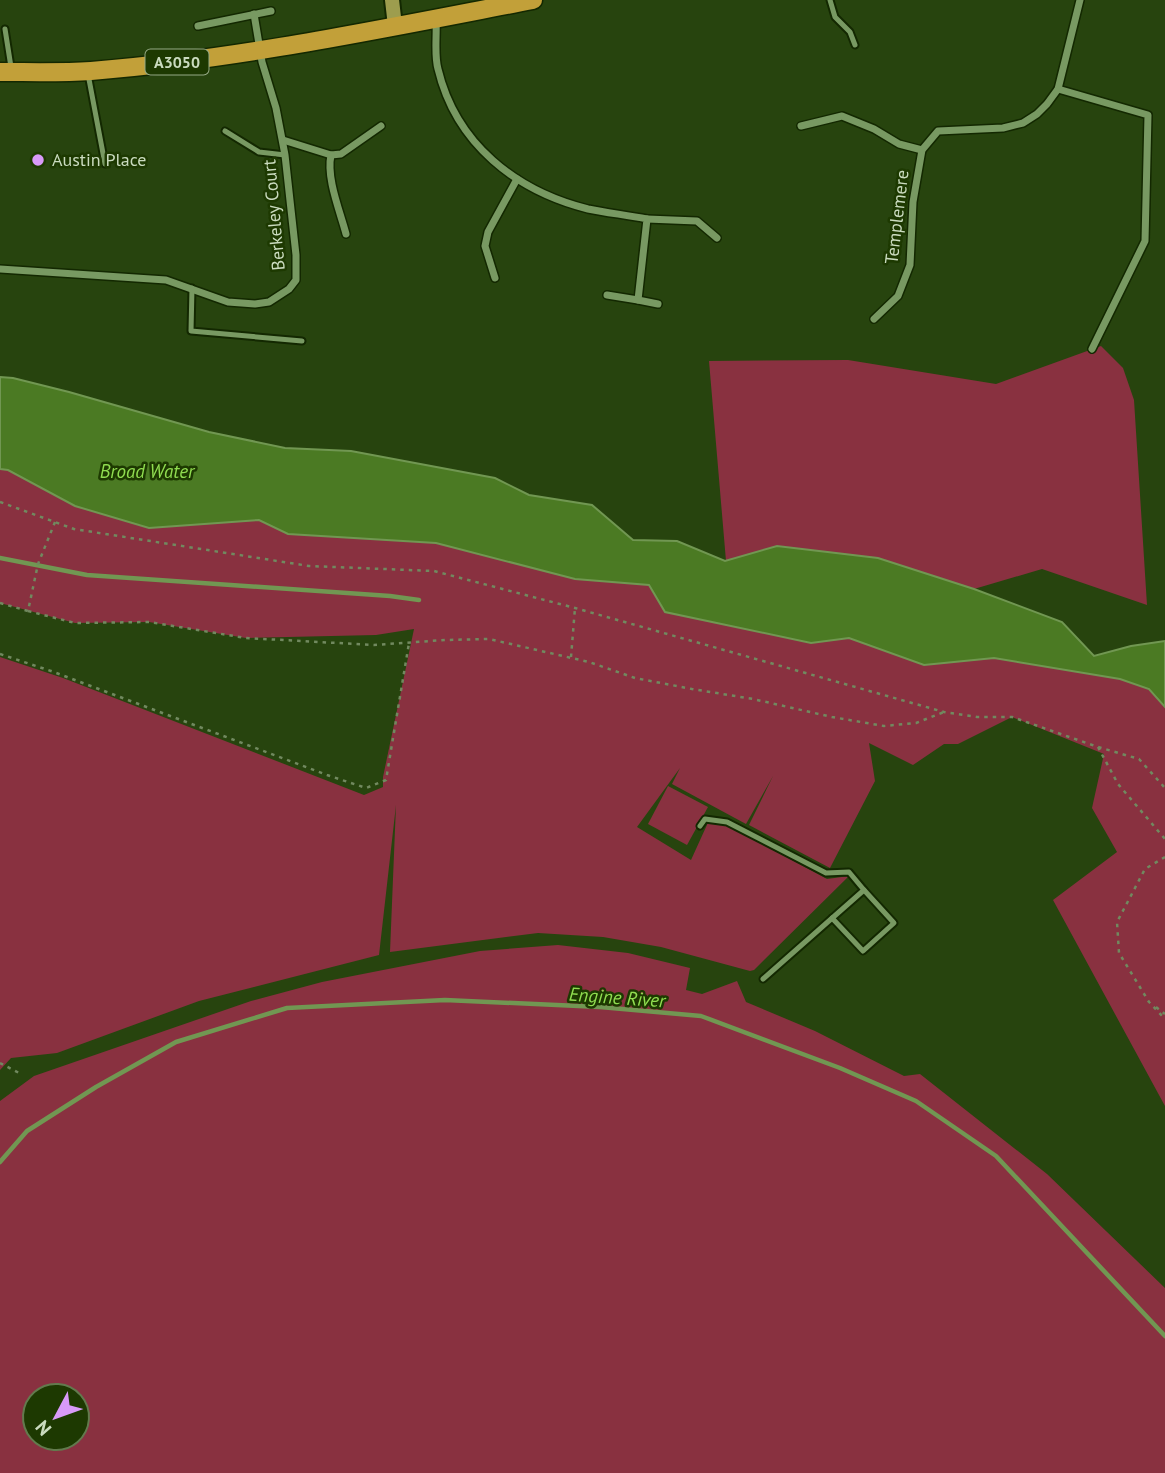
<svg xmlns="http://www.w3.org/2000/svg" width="1165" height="1473" font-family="'PT Sans',sans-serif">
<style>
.green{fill:#893140;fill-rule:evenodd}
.water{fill:#4b7a23;stroke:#719752;stroke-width:2}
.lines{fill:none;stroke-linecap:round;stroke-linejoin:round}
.stream{stroke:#719752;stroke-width:4.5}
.lane-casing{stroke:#132801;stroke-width:9}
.street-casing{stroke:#132801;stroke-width:10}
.secondary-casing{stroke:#132801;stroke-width:18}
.primary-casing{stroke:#132801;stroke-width:21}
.path{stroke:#71895f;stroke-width:2.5;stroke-dasharray:3.5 5;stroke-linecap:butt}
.lane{stroke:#789962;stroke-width:5}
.street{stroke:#789962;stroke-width:7}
.secondary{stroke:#9d9d4e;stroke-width:14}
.primary{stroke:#c2a039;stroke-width:18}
.poi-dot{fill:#d89af8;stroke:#1d3901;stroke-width:2.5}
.labels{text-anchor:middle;stroke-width:5;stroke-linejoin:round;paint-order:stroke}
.shield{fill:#1d3901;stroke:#96aa86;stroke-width:2}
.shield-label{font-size:16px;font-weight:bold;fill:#cadbbf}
.poi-label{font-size:18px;fill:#cadbbf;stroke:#1d3901;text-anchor:start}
.street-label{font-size:18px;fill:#cadbbf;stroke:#1d3901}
.water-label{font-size:19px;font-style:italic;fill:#90dd50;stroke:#1d3901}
</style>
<rect width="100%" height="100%" fill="#27440e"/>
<g class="green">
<path d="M1101,346L1123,368L1134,400L1147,605L1042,569L974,589L878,558L777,546L726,561L709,361L848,360L996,384Z"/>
<path d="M0,469L8,470L148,528L259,520L289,534L436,543L575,579L649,585L810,643L849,638L924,665L994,658L1120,679L1149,689L1165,707V1106L1053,900L1117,852L1092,808L1104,754L1012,717L958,744H944L913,765L869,743L875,781L830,868L749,825L773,776L746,824L672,784L680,768L637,827L691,860L711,816L827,879L849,876L754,970L750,971L661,947L603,937L538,933L390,952L396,805L379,955L199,1001L57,1053L11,1058L0,1070V657L63,678L364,795L383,787V777L414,629L376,635L246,638L149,622L75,623L0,603Z"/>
<path d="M668,786L708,807L687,845L648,824Z"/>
<path d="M558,945L628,953L690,968L686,990L702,994L737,981L746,1002L815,1031L904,1076L920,1074L1047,1174L1165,1288V1473H0V1101L34,1076L251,1001L322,982L480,951ZM35,1396H77V1438H35Z"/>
</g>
<path class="water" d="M0,377L13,378L69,392L209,432L285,448L351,451L495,478L529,495L592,505L633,540L677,541L725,561L777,546L878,558L974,589L1062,622L1094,656L1131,646L1165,641V707L1149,689L1120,679L994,658L924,665L849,638L811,643L665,612L649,585L575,579L436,543L288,534L259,520L149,528L75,506L8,470L0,469Z"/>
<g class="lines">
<g class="stream">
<path d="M0,558L87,575L390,596L419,600"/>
<path d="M0,1162L27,1131L96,1087L176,1042L287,1008L445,1000L600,1007L701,1016L840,1068L916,1101L996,1156L1165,1336"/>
</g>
<g class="lane-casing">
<g id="lane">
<path d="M830,0L835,17L850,32L855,45"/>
<path d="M5,29L11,67"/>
<path d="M88,74L105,164"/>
<path d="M225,131L259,152L285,155"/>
<path d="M192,288L191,331L302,341"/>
<path d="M700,826L705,819L727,822L826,873L849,872L864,890L763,979"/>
<path d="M832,918L863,951L894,923L864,890"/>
</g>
</g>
<g class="street-casing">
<g id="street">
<path d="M436,21C437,36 434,55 438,69C456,144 516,191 588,209C607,213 627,215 647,219L638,300L658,304"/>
<path d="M198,26L271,11"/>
<path d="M1058,89L1148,115L1145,241L1092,349"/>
<path d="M801,126L842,116L874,129L899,144L922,150"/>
<path d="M283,140L331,155L341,154L381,126"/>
<path d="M331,155C326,178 340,211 346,234"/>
<path d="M647,219L697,221L717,238"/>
<path d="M0,269L166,280L228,302L255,304L269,302L289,289L296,280V255L285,155L276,108L262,62L254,14"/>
<path d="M495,278L485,246L488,232L517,179"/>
<path d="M607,295L638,300"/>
<path d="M874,319L898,296L910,265L913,202L922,150L938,131L1003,128L1023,123L1037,114L1047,104L1058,89L1080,0"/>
</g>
</g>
<g class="secondary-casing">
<path id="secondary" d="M392,0L395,26"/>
</g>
<g class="primary-casing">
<path id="primary" d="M0,72C30,72 61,73 91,71C240,59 386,28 533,0"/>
</g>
<g class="path">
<path d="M0,502L74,529L309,566L434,571L575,608L944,712L977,717H1012L1098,747L1139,759L1165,788"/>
<path d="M0,603L28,611L38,564L55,522"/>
<path d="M28,611L75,623L149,622L246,638L374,645L445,640L489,639L589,662L635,678L692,689L753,699L832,717L884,726L916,723L944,712"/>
<path d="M0,654L51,671L327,775L366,788L386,780L409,643"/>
<path d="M571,657L575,608"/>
<path d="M1098,747L1118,784L1165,839"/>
<path d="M1165,857L1145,869L1117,922L1119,953L1149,1002L1165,1019"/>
<path d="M1156,1007L1165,1014"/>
<path d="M0,1063L21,1074"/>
</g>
<use href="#lane" class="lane"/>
<use href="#street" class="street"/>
<use href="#secondary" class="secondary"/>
<use href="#primary" class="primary"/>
</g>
<circle class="poi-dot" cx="38" cy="160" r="7"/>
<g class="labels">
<rect class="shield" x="145.5" y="49.5" width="63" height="25" rx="5"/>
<g class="shield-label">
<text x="177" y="68">A3050</text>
</g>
<g class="poi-label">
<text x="52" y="166">Austin Place</text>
</g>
<g class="street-label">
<text transform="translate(274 215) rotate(-95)" y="6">Berkeley Court</text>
<text transform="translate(897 217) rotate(-83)" y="6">Templemere</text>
</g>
<g class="water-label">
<text x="147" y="478">Broad Water</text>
<text transform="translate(617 997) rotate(4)" y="7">Engine River</text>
</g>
</g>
<g transform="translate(56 1417) rotate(229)"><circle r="33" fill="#1d3901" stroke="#627a4d" stroke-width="2"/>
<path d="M0-5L12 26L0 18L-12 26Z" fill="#d89af8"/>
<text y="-10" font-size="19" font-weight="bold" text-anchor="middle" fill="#cadbbf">N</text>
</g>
</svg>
